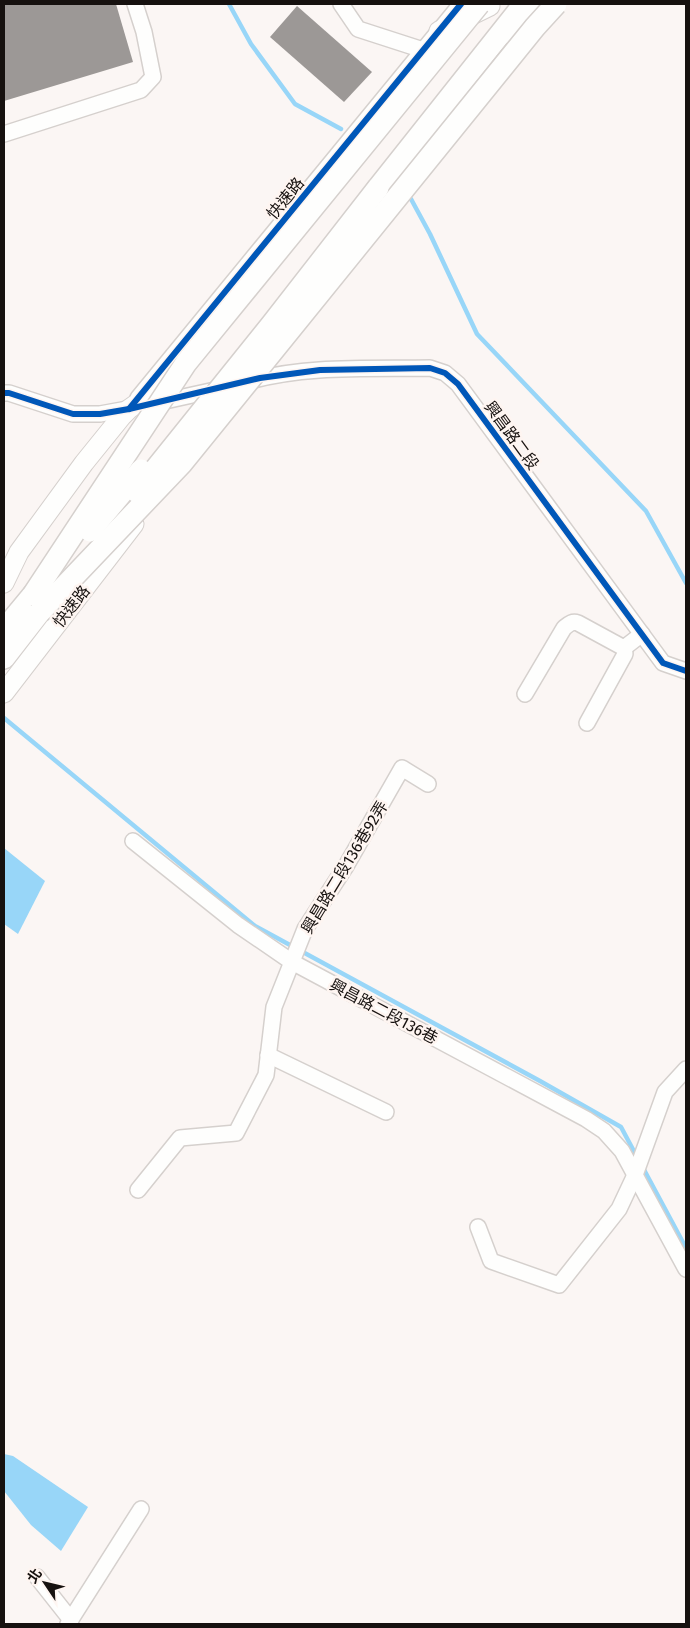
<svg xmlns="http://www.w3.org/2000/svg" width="690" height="1628" font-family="'Fira Sans','Noto Sans TC',sans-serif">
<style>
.water{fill:#98d6f8}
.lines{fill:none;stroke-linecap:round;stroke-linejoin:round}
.stream{stroke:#98d6f8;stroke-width:4.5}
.building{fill:#9c9896}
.minor-casing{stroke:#d5d0cd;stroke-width:18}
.major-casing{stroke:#d5d0cd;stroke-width:21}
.highway-casing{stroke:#d5d0cd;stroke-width:24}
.minor{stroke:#fefefd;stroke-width:15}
.major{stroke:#fefefd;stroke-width:19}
.highway{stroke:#fefefd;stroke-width:21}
.highway-bridge-casing{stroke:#d5d0cd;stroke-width:24;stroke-linecap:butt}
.highway-bridge{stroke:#fefefd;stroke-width:21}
.cycleway-casing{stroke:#fef5f1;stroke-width:9}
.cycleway{stroke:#0057b8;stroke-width:6}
.labels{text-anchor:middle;stroke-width:5;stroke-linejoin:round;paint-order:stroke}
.street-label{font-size:16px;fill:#16110f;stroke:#fef5f1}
</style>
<rect width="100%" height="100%" fill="#fbf6f4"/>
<g class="water">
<path d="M4,848L45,881L18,934L4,924Z"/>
<path d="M4,1454L13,1456L88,1507L61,1551L31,1525L4,1491Z"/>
</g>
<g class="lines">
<g class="stream">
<path d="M229,4L251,44L295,104L341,129"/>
<path d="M411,199L430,234L477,334L646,511L686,583"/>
<path d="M4,718L255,926L540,1081L621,1127L637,1157"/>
<path d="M642,1166L686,1248"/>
</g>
</g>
<g class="building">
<path d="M4,4H116L133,62L4,101Z"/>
<path d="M297,6L372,72L344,102L270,37Z"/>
</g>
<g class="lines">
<g class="minor-casing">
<g id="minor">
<path d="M341,4L358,29L423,50"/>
<path d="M4,134L141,90L153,77L144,32L135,4"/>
<path d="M246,382C305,365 369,369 430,368L445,373L458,384L663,663L686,671"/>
<path d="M4,393H9L73,414H100L133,408"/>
<path d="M138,398L461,4"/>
<path d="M156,403L224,388"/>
<path d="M525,694L564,628C569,624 572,621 578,623L624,648L642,634"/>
<path d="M587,723L625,654L624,648"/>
<path d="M133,841L238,925L292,962L586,1119L604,1131L622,1151L686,1269"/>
<path d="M268,1055L386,1112"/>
<path d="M138,1190L180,1138L236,1133L266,1075L274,1007L305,929L346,866L402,768L428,784"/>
<path d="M478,1227L491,1261L559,1285L619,1209L635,1175L665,1092L686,1069"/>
<path d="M37,1577L71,1620"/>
<path d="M68,1624L141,1509"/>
</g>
</g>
<g class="major-casing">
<g id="major">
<path d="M439,31L490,6"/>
<path d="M514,37L540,4"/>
<path d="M4,583L19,552L84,463L122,416L129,409L176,376"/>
<path d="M4,693L134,524"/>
</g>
</g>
<g class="highway-casing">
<g id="highway">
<path d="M378,188L524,4"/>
<path d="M4,630L33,595"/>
<path d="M4,658L39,613"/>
</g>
</g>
<use href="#minor" class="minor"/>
<use href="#major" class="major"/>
<use href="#highway" class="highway"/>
<g class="highway-bridge-casing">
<g id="highway-bridge">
<path d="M137,492L272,324L378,188"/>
<path d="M90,531L141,470"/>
<path d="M33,595L186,363L479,4"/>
<path d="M39,613L182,463L535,27L556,4"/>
</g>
</g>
<use href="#highway-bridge" class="highway-bridge"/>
<g class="cycleway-casing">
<g id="cycleway">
<path d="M4,393H9L73,414H100L129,409L260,378L320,370L430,368L445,373L458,384L663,663L686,671"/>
<path d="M129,409L461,4"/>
</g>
</g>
<use href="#cycleway" class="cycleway"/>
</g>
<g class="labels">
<g class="street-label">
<text transform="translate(285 198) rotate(-51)" y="6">快速路</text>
<text transform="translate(512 435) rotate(54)" y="6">興昌路二段</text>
<text transform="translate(71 606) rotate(-52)" y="6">快速路</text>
<text transform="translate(344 867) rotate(-59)" y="6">興昌路二段136巷92弄</text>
<text transform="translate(384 1011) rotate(28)" y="6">興昌路二段136巷</text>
</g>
</g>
<rect width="690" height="1628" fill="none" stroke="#16110f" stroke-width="10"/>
<g transform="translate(45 1583) rotate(305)" stroke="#fef5f1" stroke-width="4" paint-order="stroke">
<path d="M0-4L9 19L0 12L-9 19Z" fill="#16110f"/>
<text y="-8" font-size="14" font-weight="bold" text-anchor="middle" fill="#16110f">北</text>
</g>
</svg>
